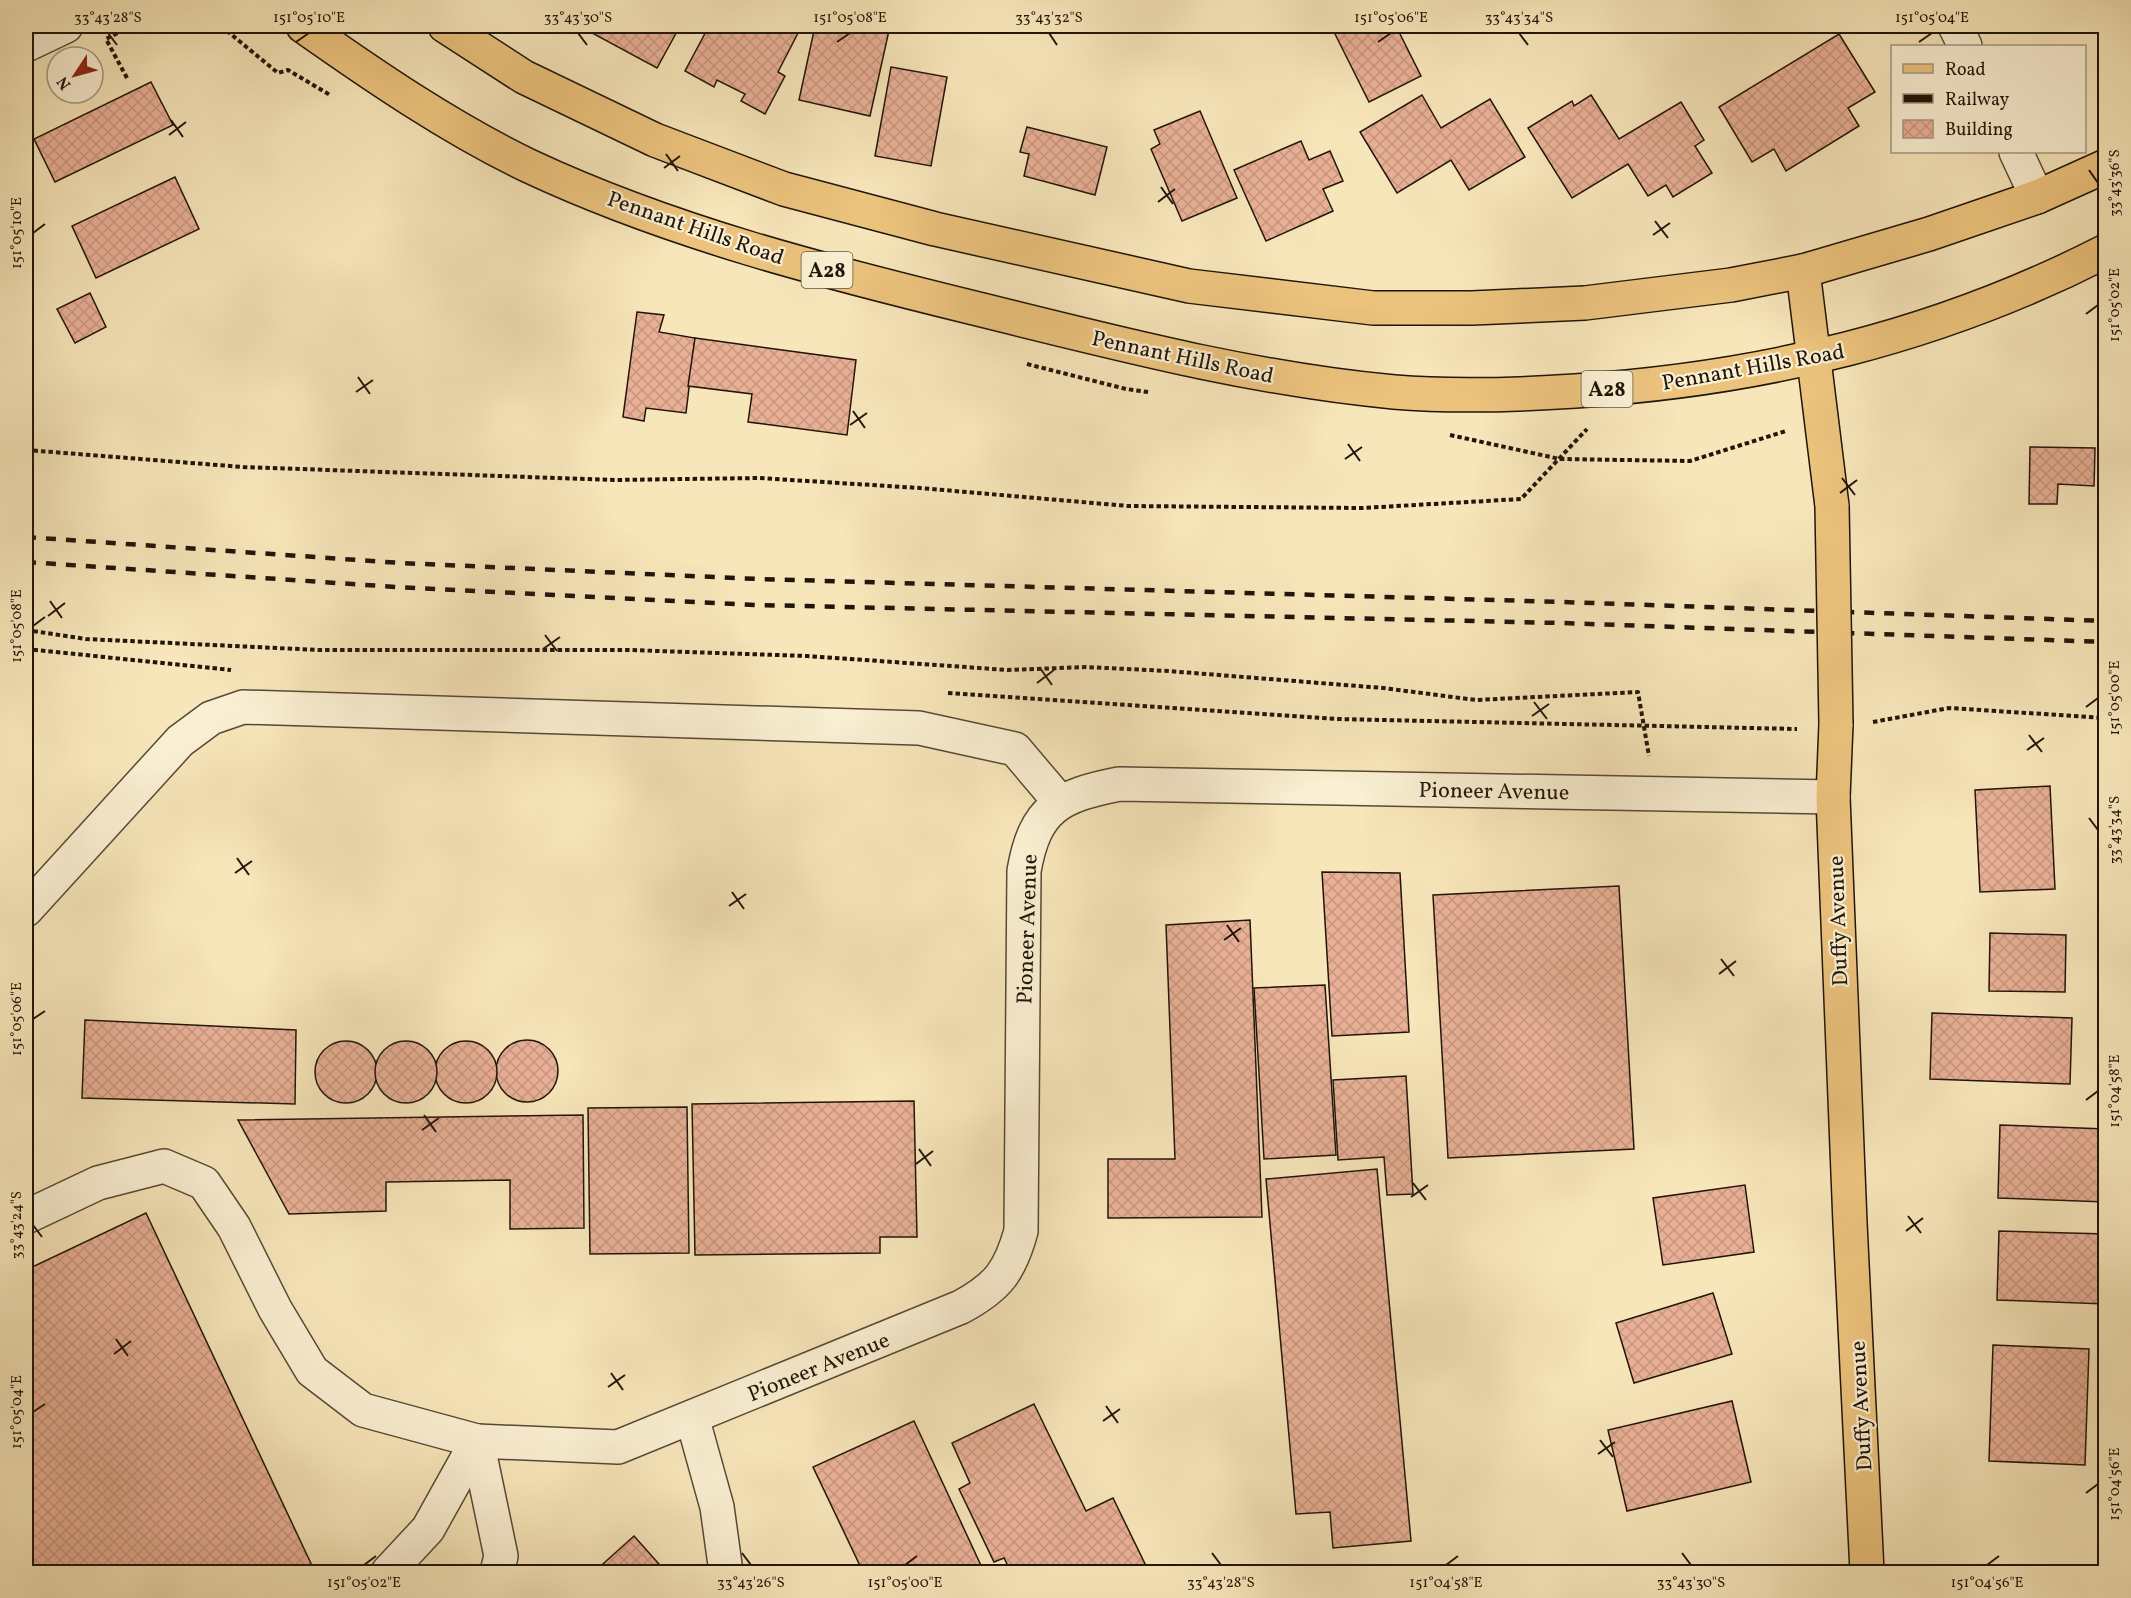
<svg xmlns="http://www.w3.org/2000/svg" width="2131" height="1598" font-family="Vollkorn,serif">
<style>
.building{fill:url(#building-cross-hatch);stroke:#201509;stroke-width:1.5}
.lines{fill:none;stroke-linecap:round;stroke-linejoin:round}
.minor-casing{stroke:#564935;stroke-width:36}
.major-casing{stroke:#201509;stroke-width:36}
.highway-casing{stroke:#201509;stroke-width:36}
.path{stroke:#201509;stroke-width:4;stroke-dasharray:4.5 3;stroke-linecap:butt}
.minor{stroke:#faefd2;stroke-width:33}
.major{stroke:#ecc37d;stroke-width:33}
.highway{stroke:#ecc37d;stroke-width:33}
.rail{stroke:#201509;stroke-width:4.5;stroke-dasharray:10 10;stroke-linecap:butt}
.major-bridge-casing{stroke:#201509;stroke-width:36;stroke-linecap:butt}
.major-bridge{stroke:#ecc37d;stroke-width:33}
.ticks{fill:none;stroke:#201509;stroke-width:2}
.labels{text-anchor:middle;stroke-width:4.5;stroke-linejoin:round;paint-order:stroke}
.shield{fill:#faefd2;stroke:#615645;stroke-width:1.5}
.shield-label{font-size:21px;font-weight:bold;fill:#201509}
.street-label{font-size:22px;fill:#201509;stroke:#faefd2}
.neatline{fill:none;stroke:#201509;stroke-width:2}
.ticks-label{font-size:15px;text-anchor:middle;fill:#201509}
</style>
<defs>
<pattern id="building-cross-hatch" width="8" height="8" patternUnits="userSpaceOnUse" patternTransform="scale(1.5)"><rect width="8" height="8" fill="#e9b096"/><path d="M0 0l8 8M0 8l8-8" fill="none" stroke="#c89680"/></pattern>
</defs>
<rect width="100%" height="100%" fill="#f7e6ba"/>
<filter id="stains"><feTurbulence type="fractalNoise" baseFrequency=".00333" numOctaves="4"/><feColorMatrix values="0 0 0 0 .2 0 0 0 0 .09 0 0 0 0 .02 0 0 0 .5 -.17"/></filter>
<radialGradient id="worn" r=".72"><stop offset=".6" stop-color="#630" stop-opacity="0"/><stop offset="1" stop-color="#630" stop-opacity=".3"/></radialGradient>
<g class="building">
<path d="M595,26H680L657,68L592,33Z"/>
<path d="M709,26H794L800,29L778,72L785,76L765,114L741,101L745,94L717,80L714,87L685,71Z"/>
<path d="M815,26H890L870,116L799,100Z"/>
<path d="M1337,26H1396L1421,76L1369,102L1332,28Z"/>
<path d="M1839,34L1875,92L1848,108L1859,126L1786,171L1774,149L1752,162L1719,107Z"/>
<path d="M891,67L947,77L931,166L875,156Z"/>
<path d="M151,82L173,125L55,182L34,139Z"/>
<path d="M1422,95L1441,128L1490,99L1525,157L1469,190L1451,160L1397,193L1360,132Z"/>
<path d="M1591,95L1619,139L1681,102L1704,140L1695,146L1712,173L1673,197L1666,185L1648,196L1628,164L1572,198L1528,128L1572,101L1574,106Z"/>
<path d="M1200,111L1237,198L1182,221L1151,149L1160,144L1154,130Z"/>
<path d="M1027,127L1107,147L1095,195L1024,176L1029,154L1020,152Z"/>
<path d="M1301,141L1309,160L1330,151L1343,181L1323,189L1333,211L1266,241L1234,170Z"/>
<path d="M175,177L199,229L96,278L72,226Z"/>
<path d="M90,293L106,327L75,343L57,309Z"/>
<path d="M637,312L664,315L659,332L695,338L686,413L646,408L644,421L623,417Z"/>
<path d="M695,338L856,360L847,435L748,422L752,394L688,386Z"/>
<path d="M2030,447L2095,448L2094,486L2058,484L2057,504H2029Z"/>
<path d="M2050,786L2055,889L1980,892L1975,790Z"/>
<path d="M1322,872L1400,873L1409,1032L1332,1036Z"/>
<path d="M1619,886L1634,1149L1448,1158L1433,895Z"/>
<path d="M1250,920L1262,1217L1108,1218V1159H1175L1166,925Z"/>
<path d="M1990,933L2066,935L2065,992L1989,991Z"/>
<path d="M1325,985L1336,1155L1264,1159L1254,988Z"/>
<path d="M1932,1013L2072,1018L2070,1084L1930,1079Z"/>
<path d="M85,1020L296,1030L295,1104L82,1098Z"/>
<circle cx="527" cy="1071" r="31"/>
<circle cx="346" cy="1072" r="31"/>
<circle cx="466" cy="1072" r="31"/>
<circle cx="406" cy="1072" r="31"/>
<path d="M1406,1076L1413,1194L1387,1195L1384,1157L1338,1160L1333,1080Z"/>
<path d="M914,1101L917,1237H880V1253L695,1255L692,1104Z"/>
<path d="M687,1107L689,1253L590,1254L588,1108Z"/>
<path d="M583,1115L584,1228L510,1229V1180L386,1182V1211L289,1214L238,1120Z"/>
<path d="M2000,1125L2106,1129V1202L1998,1198Z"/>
<path d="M1377,1169L1411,1541L1333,1548L1330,1512L1296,1514L1266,1179Z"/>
<path d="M1745,1185L1754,1252L1663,1265L1653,1198Z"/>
<path d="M146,1213L315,1572H26V1270Z"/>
<path d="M1999,1231L2106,1234V1304L1997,1300Z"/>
<path d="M1713,1293L1732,1354L1634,1383L1616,1323Z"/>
<path d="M1993,1345L2089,1349L2085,1465L1989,1461Z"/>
<path d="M1732,1401L1751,1482L1627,1511L1608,1430Z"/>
<path d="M1034,1404L1086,1511L1113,1498L1149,1572H1011L1004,1558L994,1562L959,1489L970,1483L952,1443Z"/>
<path d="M914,1421L984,1572H863L813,1467Z"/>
<path d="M634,1536L666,1572H594Z"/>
</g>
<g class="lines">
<g class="minor-casing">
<g id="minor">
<path d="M1955,26L1965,46"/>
<path d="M26,45L66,26"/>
<path d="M2016,152L2037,197"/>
<path d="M26,910L180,741L211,718L243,707L919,728L1015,749L1060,802"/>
<path d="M26,1217L98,1183L164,1166L204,1183L234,1227L275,1309L312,1371L363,1410L477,1441L618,1447L961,1307C998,1287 1010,1271 1021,1231L1024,871C1035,808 1059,796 1119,784L1833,797"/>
<path d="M692,1417L717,1507L726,1572"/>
<path d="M477,1441L501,1556L497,1572"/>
<path d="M388,1572L428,1529L477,1441"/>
</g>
</g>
<g class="major-casing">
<g id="major">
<path d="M1803,271L1832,506"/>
<path d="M1836,724L1833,797L1850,1223L1867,1572"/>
</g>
</g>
<g class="highway-casing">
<g id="highway">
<path d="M303,26C374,76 450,128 529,166C670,232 823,271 974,308C1112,342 1252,379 1394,392C1454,397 1515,395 1575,391C1762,379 1938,337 2106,251"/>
<path d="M445,26L524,77L655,140L784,189L935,229L1189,286L1373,308H1472L1585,303L1731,285L1803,271L1929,234L2037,197L2106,166"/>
</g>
</g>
<g class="path">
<path d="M221,26L278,73L288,70L330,95"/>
<path d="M127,78L106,39L131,26"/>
<path d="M1027,364L1126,389L1148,392"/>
<path d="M1450,435L1560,459L1690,461L1786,431"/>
<path d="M26,450L243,467L614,480L759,478L920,488L1128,506L1362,508L1521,499L1587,429"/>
<path d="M26,630L86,639L319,650H629L807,656L1008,670L1086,667L1168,671L1383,688L1476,700L1638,692L1649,756"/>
<path d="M26,649L231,670"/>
<path d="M948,693L1337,719L1797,729"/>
<path d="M1873,722L1949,708L2106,718"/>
</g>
<use href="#minor" class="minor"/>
<use href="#major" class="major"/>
<use href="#highway" class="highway"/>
<g class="rail">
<path d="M26,537L401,563L758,579L1563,602L2106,621"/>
<path d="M26,562L396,587L757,605L1561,623L2106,642"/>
</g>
<g class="major-bridge-casing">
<path id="major-bridge" d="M1832,506L1836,724"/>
</g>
<use href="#major-bridge" class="major-bridge"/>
</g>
<path class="ticks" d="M108,33L117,45M578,33L587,45M1049,33L1057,45M1519,33L1528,45M296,42L309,33M837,42L850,33M1378,42L1391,33M1919,42L1932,33M171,120L183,137M169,135L186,122M666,154L678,171M664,168L680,156M2089,170L2098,183M1161,187L1173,204M1158,202L1175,189M1655,221L1668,238M33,233L45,224M1653,235L1670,223M2086,314L2098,305M358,377L370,394M356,392L373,380M853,411L865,428M850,425L867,413M1348,444L1360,461M1345,459L1362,447M1842,478L1855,495M1840,493L1857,480M50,601L62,618M48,616L65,603M33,626L45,617M545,635L557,651M543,649L560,637M1040,668L1052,685M1037,683L1054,670M1534,702L1547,719M2086,707L2098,698M1532,716L1549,704M2029,735L2042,752M2027,750L2044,738M2089,818L2098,830M237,858L249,875M235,873L252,861M732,892L744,909M729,906L746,894M1227,925L1239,942M1224,940L1241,928M1721,959L1734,976M1719,974L1736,961M33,1019L45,1011M2086,1100L2098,1091M424,1115L436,1132M422,1130L439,1118M919,1149L931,1166M916,1164L933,1151M1413,1183L1426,1200M1411,1197L1428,1185M1908,1216L1921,1233M33,1225L42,1237M1906,1231L1923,1218M116,1339L128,1356M114,1354L131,1341M611,1373L623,1390M608,1387L625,1375M1106,1406L1118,1423M33,1412L45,1404M1103,1421L1120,1409M1600,1440L1613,1457M1598,1454L1615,1442M2086,1493L2098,1484M742,1553L751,1565M1212,1553L1221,1565M1682,1553L1691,1565M364,1565L376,1556M905,1565L917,1556M1446,1565L1458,1556M1987,1565L1999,1556"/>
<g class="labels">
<g class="shield">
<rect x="801.5" y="252" width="51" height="36" rx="4.5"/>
<rect x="1581.5" y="371" width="51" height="36" rx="4.5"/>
</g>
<g class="shield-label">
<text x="827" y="277">A28</text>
<text x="1607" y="396">A28</text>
</g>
<g class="street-label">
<text transform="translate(696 227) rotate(19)" y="8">Pennant Hills Road</text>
<text transform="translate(1183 356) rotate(12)" y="8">Pennant Hills Road</text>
<text transform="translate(1753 366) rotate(-10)" y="8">Pennant Hills Road</text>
<text transform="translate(1494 790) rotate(1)" y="8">Pioneer Avenue</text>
<text transform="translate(1837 921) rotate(-92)" y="8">Duffy Avenue</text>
<text transform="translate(1026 929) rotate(-88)" y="8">Pioneer Avenue</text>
<text transform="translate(818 1366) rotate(-22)" y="8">Pioneer Avenue</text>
<text transform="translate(1860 1406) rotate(-93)" y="8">Duffy Avenue</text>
</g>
</g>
<rect width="2131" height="1598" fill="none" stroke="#f7e6ba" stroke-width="66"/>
<rect x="1891" y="45" width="195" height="108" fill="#faefd2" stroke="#a39882" stroke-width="1.5"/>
<rect x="1903" y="64" width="30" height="9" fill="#ecc37d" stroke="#a39882" stroke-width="1.5"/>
<text x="1945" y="75" font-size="18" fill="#201509">Road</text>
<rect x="1903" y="94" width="30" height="9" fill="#201509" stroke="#a39882" stroke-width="1.5"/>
<text x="1945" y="105" font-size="18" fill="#201509">Railway</text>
<rect x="1903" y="120" width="30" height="18" fill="url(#building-cross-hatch)" stroke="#a39882" stroke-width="1.5"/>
<text x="1945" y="135" font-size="18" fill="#201509">Building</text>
<g transform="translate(75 75) rotate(234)"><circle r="28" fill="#faefd2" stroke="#a39882" stroke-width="1.5"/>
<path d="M0-4.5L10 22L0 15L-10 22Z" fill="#8f2418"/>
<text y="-9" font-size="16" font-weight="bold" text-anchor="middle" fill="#201509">N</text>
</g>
<rect x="33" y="33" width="2065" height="1532" class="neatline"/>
<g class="ticks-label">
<text x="108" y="22">33°43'28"S</text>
<text x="309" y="22">151°05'10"E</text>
<text x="578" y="22">33°43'30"S</text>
<text x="850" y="22">151°05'08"E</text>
<text x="1049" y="22">33°43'32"S</text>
<text x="1391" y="22">151°05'06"E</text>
<text x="1519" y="22">33°43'34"S</text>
<text x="1932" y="22">151°05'04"E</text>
<text transform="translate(2114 183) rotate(-90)" y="5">33°43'36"S</text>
<text transform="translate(16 233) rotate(-90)" y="5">151°05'10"E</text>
<text transform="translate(2114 305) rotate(-90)" y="5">151°05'02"E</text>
<text transform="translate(16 626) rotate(-90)" y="5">151°05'08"E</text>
<text transform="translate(2114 698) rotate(-90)" y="5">151°05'00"E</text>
<text transform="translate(2114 830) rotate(-90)" y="5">33°43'34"S</text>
<text transform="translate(16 1019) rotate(-90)" y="5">151°05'06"E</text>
<text transform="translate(2114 1091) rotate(-90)" y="5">151°04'58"E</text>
<text transform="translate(16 1225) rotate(-90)" y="5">33°43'24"S</text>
<text transform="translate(16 1412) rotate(-90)" y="5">151°05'04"E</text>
<text transform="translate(2114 1484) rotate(-90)" y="5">151°04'56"E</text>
<text x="364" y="1587">151°05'02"E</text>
<text x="751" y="1587">33°43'26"S</text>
<text x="905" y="1587">151°05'00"E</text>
<text x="1221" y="1587">33°43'28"S</text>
<text x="1446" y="1587">151°04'58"E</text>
<text x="1691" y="1587">33°43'30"S</text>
<text x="1987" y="1587">151°04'56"E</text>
</g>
<rect width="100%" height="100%" filter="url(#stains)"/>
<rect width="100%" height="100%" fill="url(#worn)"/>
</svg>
